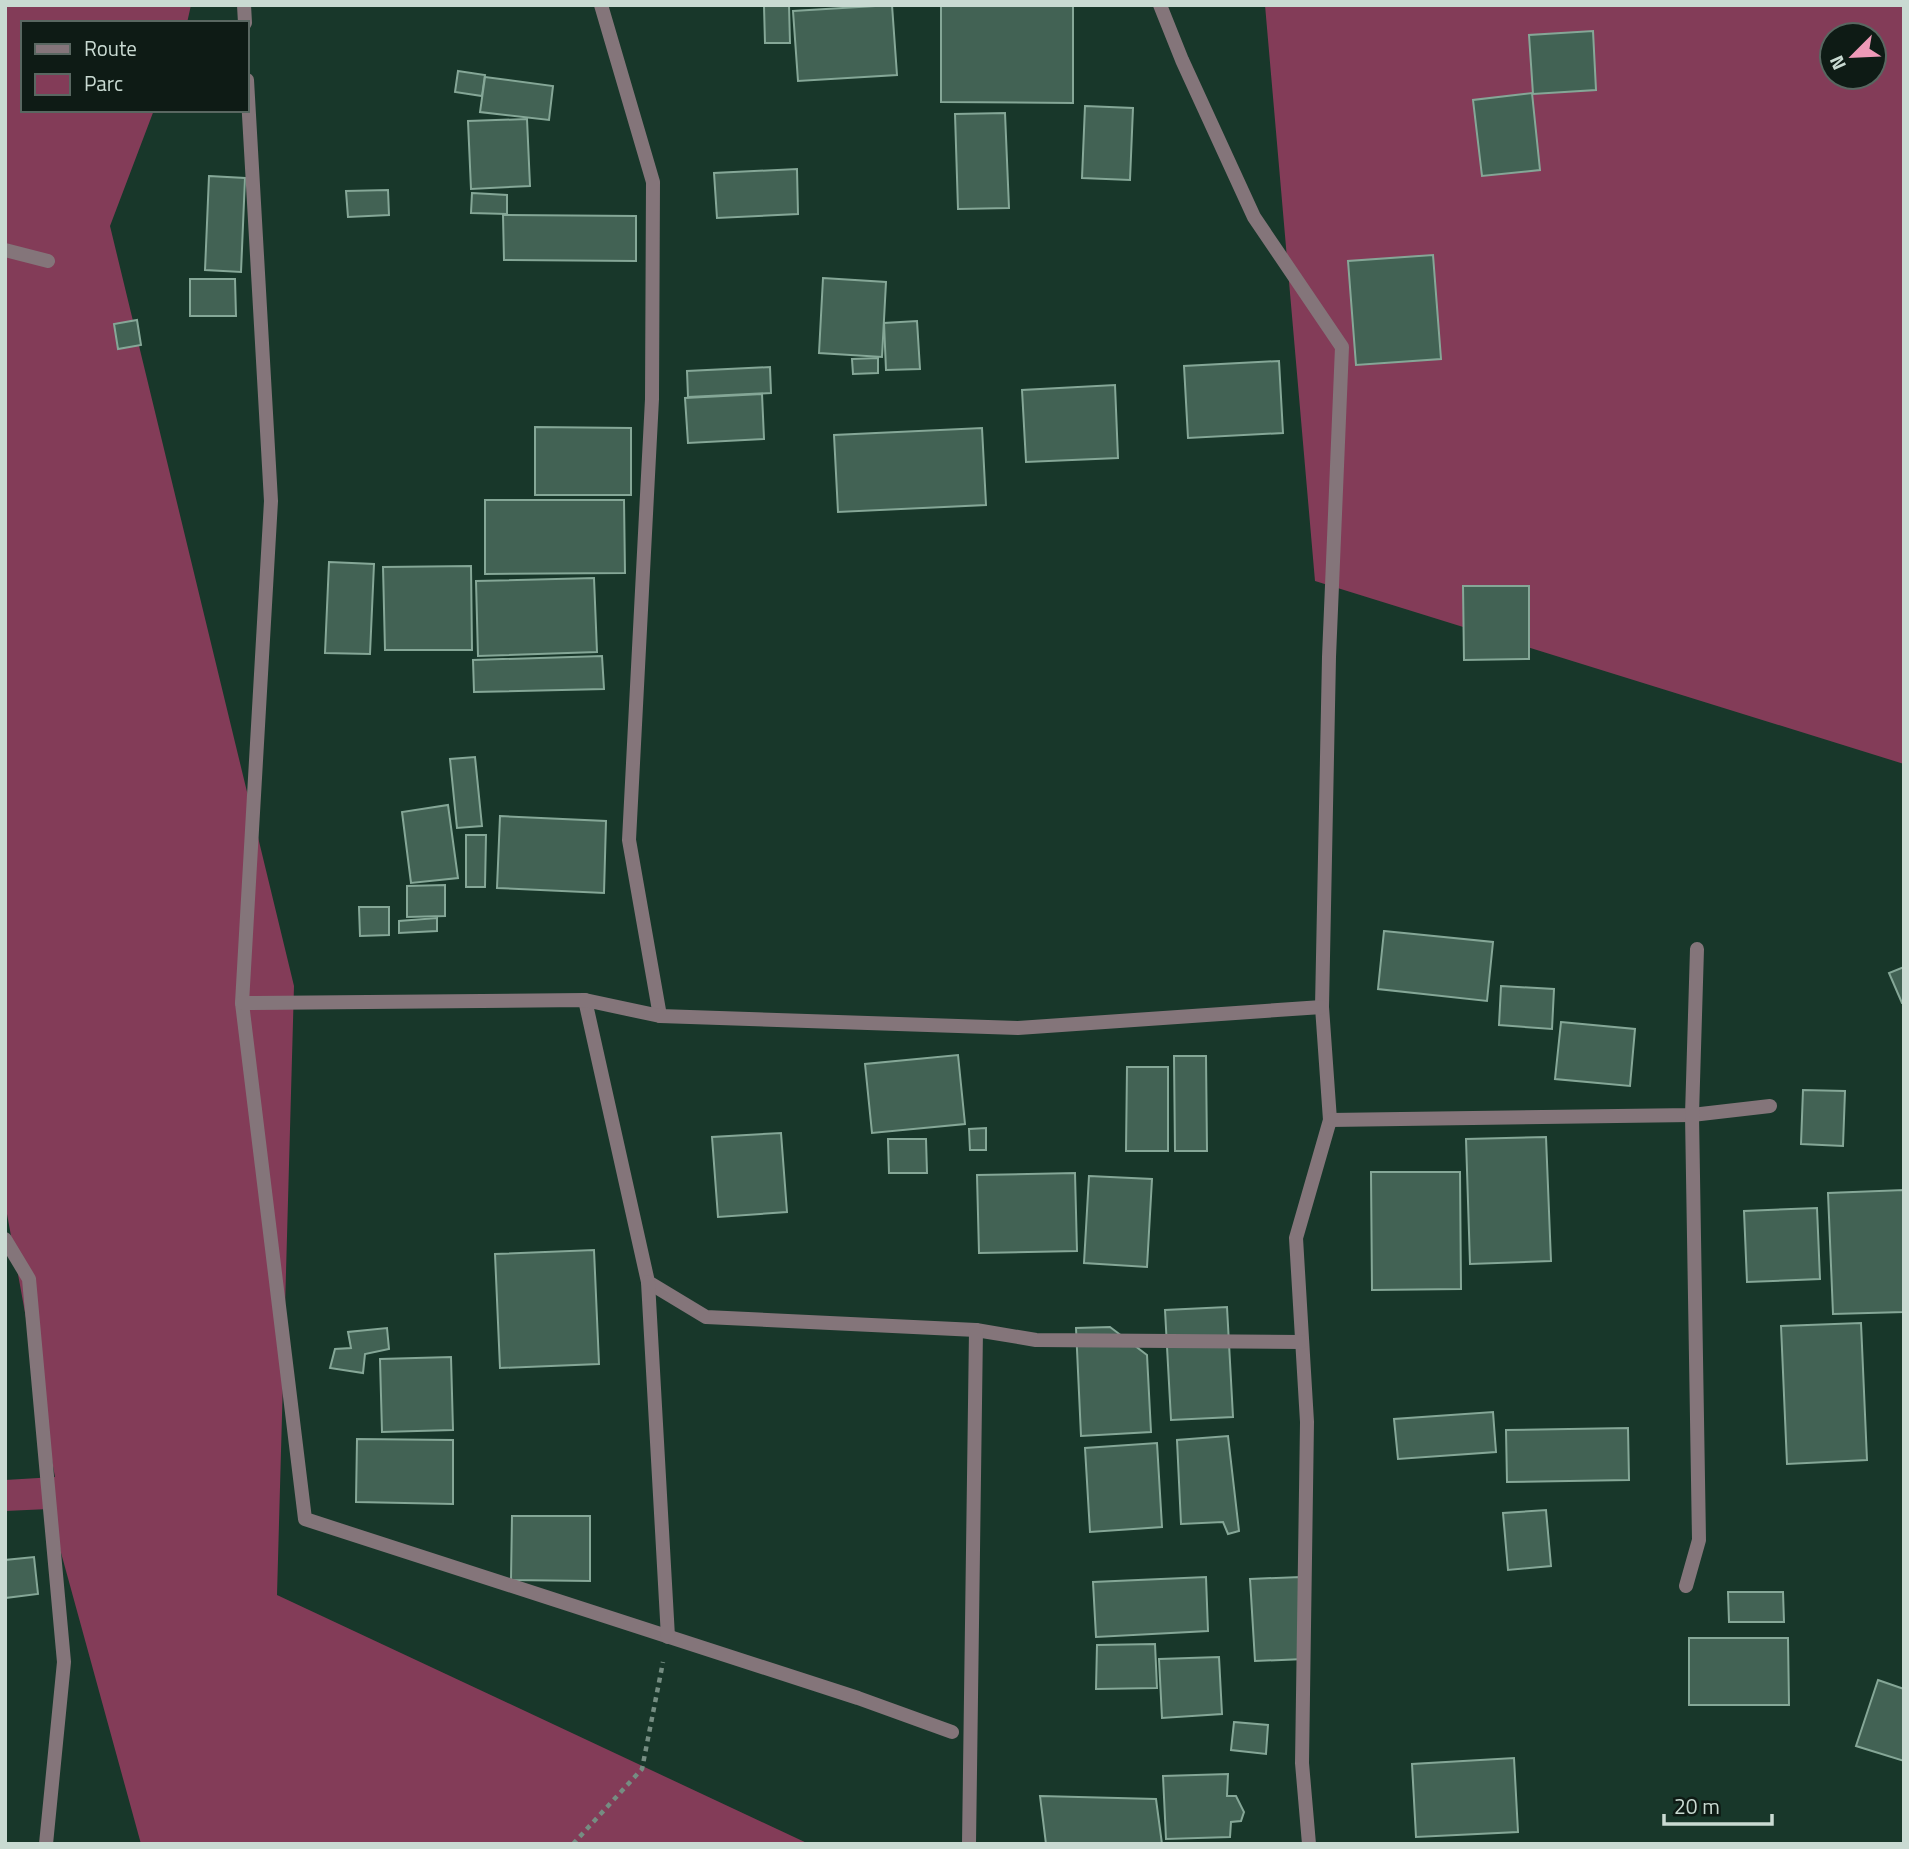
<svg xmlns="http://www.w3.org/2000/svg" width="1909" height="1849" font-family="'Titillium Web',sans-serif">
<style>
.green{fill:#833c58;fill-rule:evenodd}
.building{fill:#426254;stroke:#85a797;stroke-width:2}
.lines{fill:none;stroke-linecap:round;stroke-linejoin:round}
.path{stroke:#758d82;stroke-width:4.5;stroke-dasharray:5 5;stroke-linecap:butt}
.minor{stroke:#84757a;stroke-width:14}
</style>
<rect width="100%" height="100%" fill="#18372a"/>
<g class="green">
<path d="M5,5H191L187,23H23V110H154L110,226L294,986L277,1595L809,1844H141L49,1509L5,1511V1480L55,1477L5,1203Z"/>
<path d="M1265,5H1904V764L1315,581ZM1832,35H1874V77H1832Z"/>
</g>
<g class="building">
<path d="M789,5L790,43H765L764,6Z"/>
<path d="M892,5L897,75L798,81L793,11Z"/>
<path d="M941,5H1073V103L941,102Z"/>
<path d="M1593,31L1596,90L1533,94L1529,35Z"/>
<path d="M458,71L485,75L482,96L455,92Z"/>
<path d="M485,77L553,86L549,120L480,112Z"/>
<path d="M1532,93L1540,170L1482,176L1473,100Z"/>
<path d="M1085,106L1133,108L1130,180L1082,178Z"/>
<path d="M1005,113L1009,208L958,209L955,114Z"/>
<path d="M527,119L530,186L471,189L468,121Z"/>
<path d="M797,169L798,214L717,218L714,173Z"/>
<path d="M209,176L245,178L241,272L205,270Z"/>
<path d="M388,190L389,215L348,217L346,191Z"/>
<path d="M472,193L507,195V214L471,213Z"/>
<path d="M503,215L636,216V261L504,260Z"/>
<path d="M1433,255L1441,359L1356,365L1348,261Z"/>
<path d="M823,278L886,282L882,357L819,353Z"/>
<path d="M190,279H235L236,316H190Z"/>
<path d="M137,320L141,345L118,349L114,324Z"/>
<path d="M917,321L920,369L886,370L884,323Z"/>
<path d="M878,358V373L853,374L852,359Z"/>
<path d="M1279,361L1283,433L1188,438L1184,366Z"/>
<path d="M770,367L771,393L688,397L687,371Z"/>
<path d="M1115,385L1118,458L1026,462L1022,390Z"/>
<path d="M762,394L764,439L688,443L685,398Z"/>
<path d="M535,427L631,428V495H535Z"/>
<path d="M982,428L986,505L838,512L834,435Z"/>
<path d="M485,500H624L625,573L485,574Z"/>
<path d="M329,562L374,564L370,654L325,653Z"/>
<path d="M471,566L472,650H385L383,567Z"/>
<path d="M594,578L597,652L478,656L476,581Z"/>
<path d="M1463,586H1529V659L1464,660Z"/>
<path d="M602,656L604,689L474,692L473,660Z"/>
<path d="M475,757L482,826L457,828L450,759Z"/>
<path d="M448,805L458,878L411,883L402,812Z"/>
<path d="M500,816L606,821L604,893L497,888Z"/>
<path d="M466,835H486L485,887H466Z"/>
<path d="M445,885V916L407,917V886Z"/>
<path d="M359,907H389V935L360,936Z"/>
<path d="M437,918V931L399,933V921Z"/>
<path d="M1384,931L1493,942L1487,1001L1378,989Z"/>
<path d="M1904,967V1003H1902L1889,973Z"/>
<path d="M1501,986L1554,989L1552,1029L1499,1025Z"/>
<path d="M1561,1022L1635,1029L1630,1086L1555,1079Z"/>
<path d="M958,1055L965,1124L872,1133L865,1064Z"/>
<path d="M1174,1056H1206L1207,1151H1175Z"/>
<path d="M1127,1067H1168V1151H1126Z"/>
<path d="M1803,1090L1845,1091L1843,1146L1801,1144Z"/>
<path d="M986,1128V1150H970L969,1129Z"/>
<path d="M781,1133L787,1212L718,1217L712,1137Z"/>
<path d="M1546,1137L1551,1261L1470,1264L1466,1139Z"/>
<path d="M888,1139H926L927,1173H889Z"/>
<path d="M1371,1172H1460L1461,1289L1372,1290Z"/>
<path d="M1075,1173L1077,1251L979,1253L977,1175Z"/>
<path d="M1089,1176L1152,1179L1147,1267L1084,1263Z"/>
<path d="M1904,1190V1312L1833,1314L1828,1193Z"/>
<path d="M1817,1208L1820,1279L1747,1282L1744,1211Z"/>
<path d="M594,1250L599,1364L500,1368L495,1254Z"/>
<path d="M1227,1307L1233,1417L1171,1420L1165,1310Z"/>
<path d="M1861,1323L1867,1460L1787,1464L1781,1326Z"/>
<path d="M1110,1327L1147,1355L1151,1432L1081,1436L1076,1328Z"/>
<path d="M387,1328L389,1349L365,1354L363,1373L330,1368L335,1349L351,1348L348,1332Z"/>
<path d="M451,1357L453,1430L382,1432L380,1359Z"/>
<path d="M1493,1412L1496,1452L1398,1459L1394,1419Z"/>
<path d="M1628,1428L1629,1480L1507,1482L1506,1430Z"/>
<path d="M1228,1436L1239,1531L1228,1534L1223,1522L1181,1524L1177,1440Z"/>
<path d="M357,1439L453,1440V1504L356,1502Z"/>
<path d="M1157,1443L1162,1527L1090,1532L1085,1448Z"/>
<path d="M1546,1510L1551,1566L1508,1570L1503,1513Z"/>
<path d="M512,1516H590V1581L511,1580Z"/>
<path d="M34,1557L38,1594L5,1598V1560Z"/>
<path d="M1206,1577L1208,1631L1096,1637L1093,1582Z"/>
<path d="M1300,1577L1304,1659L1255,1661L1250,1579Z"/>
<path d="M1728,1592H1783L1784,1622H1729Z"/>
<path d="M1689,1638H1788L1789,1705H1689Z"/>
<path d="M1155,1644L1157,1688L1096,1689L1097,1645Z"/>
<path d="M1219,1657L1222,1714L1162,1718L1159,1659Z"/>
<path d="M1878,1680L1904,1689V1761L1856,1746Z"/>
<path d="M1234,1722L1268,1725L1266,1754L1231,1750Z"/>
<path d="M1514,1758L1518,1832L1416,1837L1412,1764Z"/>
<path d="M1228,1774L1227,1796H1236L1244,1812L1241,1821L1231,1822L1230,1837L1166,1839L1163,1776Z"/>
<path d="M1040,1796L1156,1799L1162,1844H1046Z"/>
</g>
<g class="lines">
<path class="path" d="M573,1844L642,1769L663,1662"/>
<g class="minor">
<path d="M244,5L245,23"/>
<path d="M601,5L653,182L652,399L629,840L660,1016"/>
<path d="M1160,5L1182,60L1254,217L1342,347L1329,657L1322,1007L1330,1120L1296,1238L1307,1422L1302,1763L1309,1844"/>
<path d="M247,80L271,501L242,1003L305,1519L858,1698L952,1732"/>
<path d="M5,250L48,261"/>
<path d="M585,1000L648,1282L706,1317L976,1330L1036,1340L1301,1342"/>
<path d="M242,1003L585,1000L660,1016L1018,1028L1322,1007"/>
<path d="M1330,1120L1692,1115L1770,1106"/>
<path d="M5,1239L29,1279L64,1662L46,1844"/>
<path d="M648,1282L668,1637"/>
<path d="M1686,1586L1699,1540L1692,1115L1697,949"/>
<path d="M969,1844L976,1330"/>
</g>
</g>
<rect width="1909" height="1849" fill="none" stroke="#c9dad2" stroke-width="14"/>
<rect x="21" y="21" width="228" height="91" fill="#0e1b15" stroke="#596761" stroke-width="2"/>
<rect x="35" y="44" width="35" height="10" fill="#84757a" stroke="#596761" stroke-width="2"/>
<text x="84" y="56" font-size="21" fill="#c9dad2">Route</text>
<rect x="35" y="74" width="35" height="21" fill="#833c58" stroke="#596761" stroke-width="2"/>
<text x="84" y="91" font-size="21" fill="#c9dad2">Parc</text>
<g transform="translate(1853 56) rotate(246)"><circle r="33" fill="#0e1b15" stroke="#596761" stroke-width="2"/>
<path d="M0-5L12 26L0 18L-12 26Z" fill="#ef9ab8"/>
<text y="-10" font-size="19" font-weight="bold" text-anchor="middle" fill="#c9dad2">N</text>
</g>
<path d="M1664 1814v10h108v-10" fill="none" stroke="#c9dad2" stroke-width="3.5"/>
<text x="1674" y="1814" font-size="21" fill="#c9dad2" stroke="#0e1b15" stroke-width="5" paint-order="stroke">20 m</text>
</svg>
